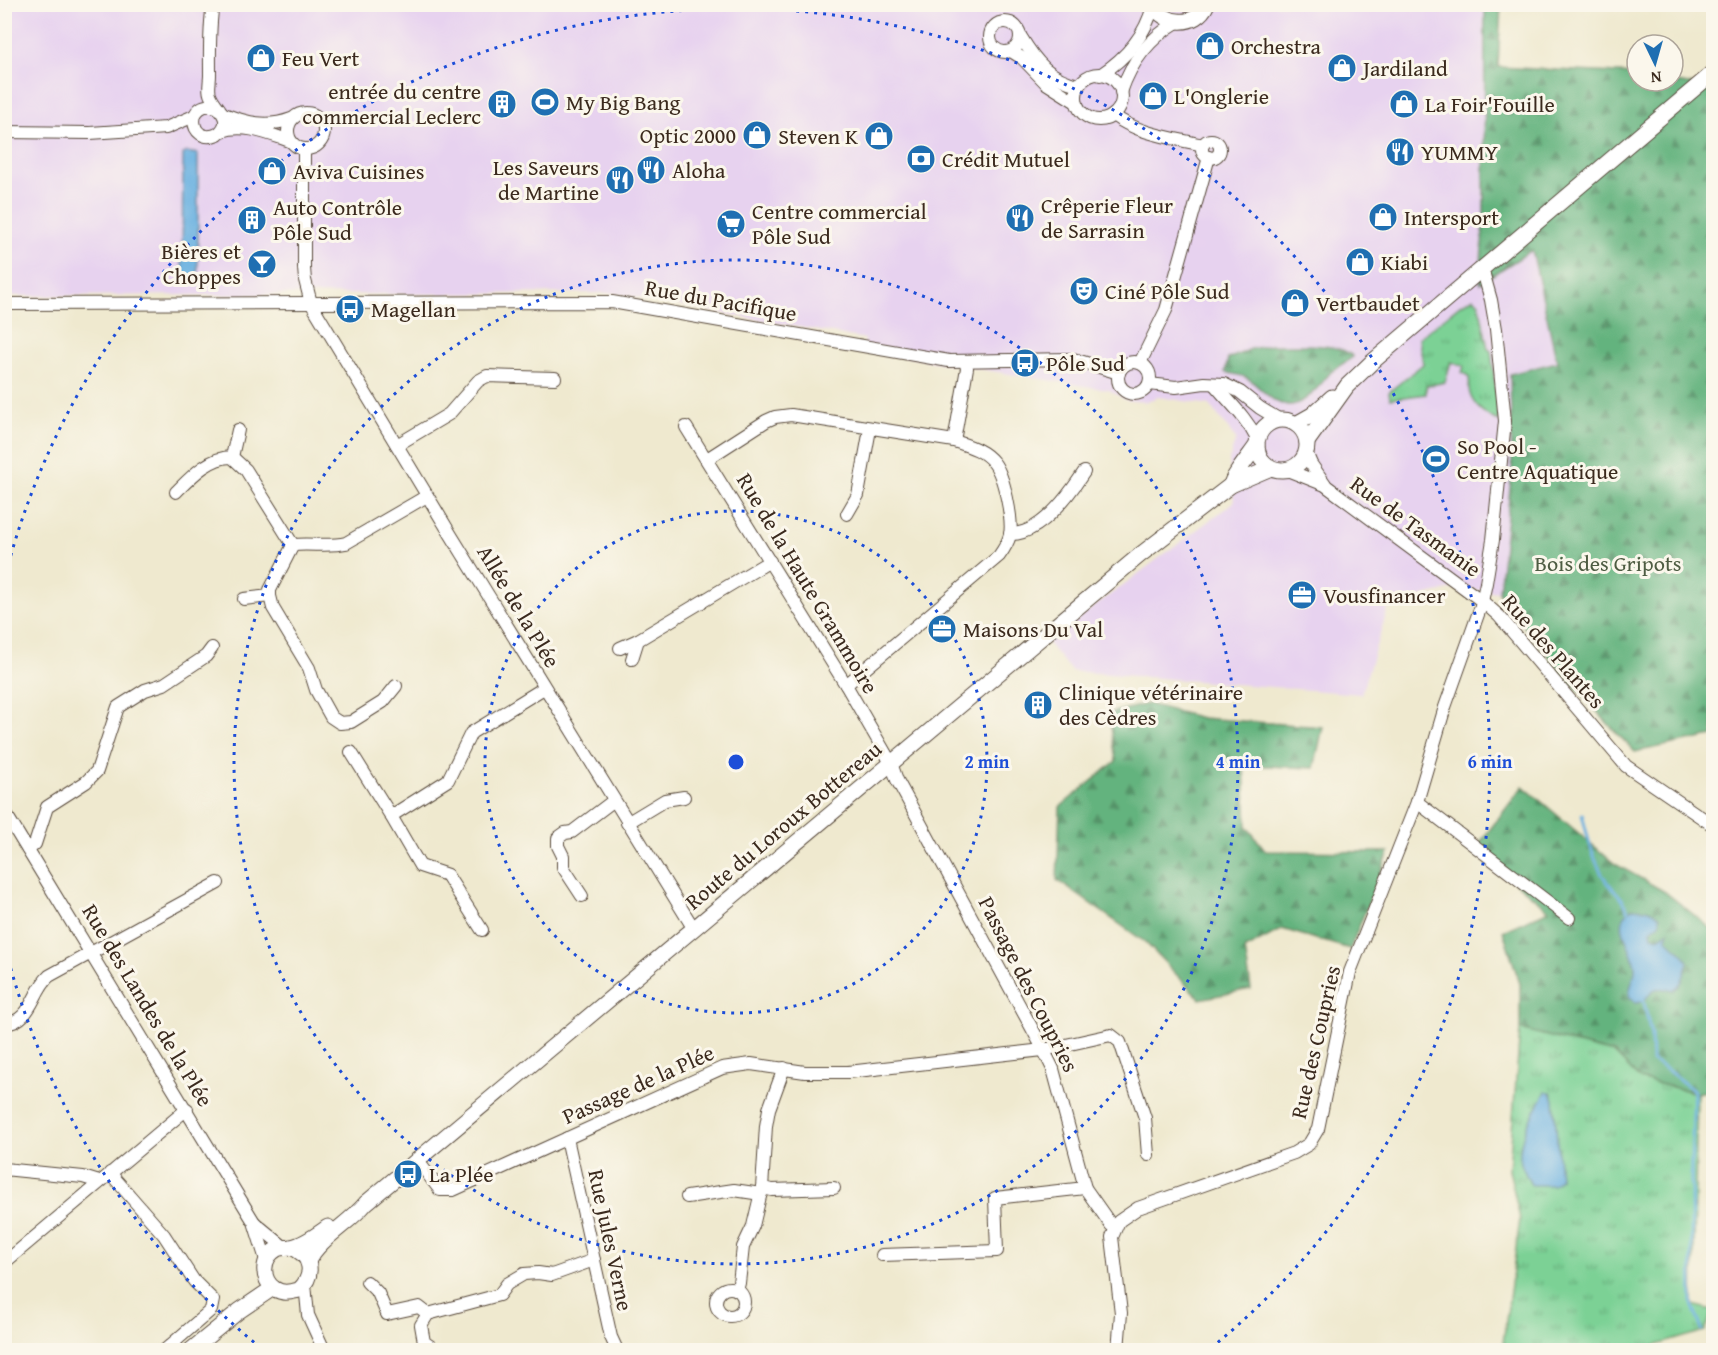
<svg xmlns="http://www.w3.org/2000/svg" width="1718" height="1355" font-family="'Gentium Book Plus',serif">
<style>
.built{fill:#e7d2ef}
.grass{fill:url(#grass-tufts);stroke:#5b7e5a;stroke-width:1.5}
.forest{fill:url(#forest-firs);stroke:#506e4e;stroke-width:1.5}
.water{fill:#69b0e0;stroke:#526d7f;stroke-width:1.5}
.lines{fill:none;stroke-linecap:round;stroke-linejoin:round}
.stream{stroke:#69b0e0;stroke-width:3}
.minor-casing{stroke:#564739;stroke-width:14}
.major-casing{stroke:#564739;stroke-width:17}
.minor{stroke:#fff;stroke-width:12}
.major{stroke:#fff;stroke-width:15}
.ring{fill:none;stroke:#1d4ed8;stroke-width:3;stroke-dasharray:3 6}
.labels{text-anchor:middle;stroke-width:6;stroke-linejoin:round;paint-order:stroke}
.poi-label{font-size:22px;fill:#3b2a1e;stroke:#fbf7ec;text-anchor:start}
.street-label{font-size:22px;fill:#3b2a1e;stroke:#fbf7ec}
.park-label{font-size:22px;fill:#4e5c42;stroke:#fbf7ec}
.centre{fill:#1d4ed8;stroke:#fbf7ec;stroke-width:3}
.ring-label{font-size:18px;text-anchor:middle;font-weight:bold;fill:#1d4ed8;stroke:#fbf7ec;stroke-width:6;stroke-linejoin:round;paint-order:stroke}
</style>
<defs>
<pattern id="grass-tufts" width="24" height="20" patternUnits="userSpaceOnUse" patternTransform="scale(1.5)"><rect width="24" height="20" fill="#7bd195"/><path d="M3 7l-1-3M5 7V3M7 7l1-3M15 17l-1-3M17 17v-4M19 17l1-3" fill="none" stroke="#66aa79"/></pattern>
<pattern id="forest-firs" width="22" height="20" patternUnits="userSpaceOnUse" patternTransform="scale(1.5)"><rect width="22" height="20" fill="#64b37e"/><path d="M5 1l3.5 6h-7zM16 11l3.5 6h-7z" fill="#549267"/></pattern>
</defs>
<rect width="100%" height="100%" fill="#fbf7ec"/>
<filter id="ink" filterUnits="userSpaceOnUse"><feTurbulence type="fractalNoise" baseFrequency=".0167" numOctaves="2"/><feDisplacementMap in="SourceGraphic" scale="12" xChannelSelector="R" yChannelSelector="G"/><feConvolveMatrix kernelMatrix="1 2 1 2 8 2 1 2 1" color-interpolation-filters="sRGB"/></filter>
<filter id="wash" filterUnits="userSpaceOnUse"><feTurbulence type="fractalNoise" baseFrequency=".008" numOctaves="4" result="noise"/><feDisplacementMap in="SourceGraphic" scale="24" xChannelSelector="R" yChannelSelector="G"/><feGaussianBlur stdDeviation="1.35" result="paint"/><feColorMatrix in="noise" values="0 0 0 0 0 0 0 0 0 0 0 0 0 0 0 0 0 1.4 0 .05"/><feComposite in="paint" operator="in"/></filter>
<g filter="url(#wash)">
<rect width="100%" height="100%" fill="#efe9cf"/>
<path class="built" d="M4,5H1485L1484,211L1480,282L1532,250L1557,363L1510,374L1512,469L1499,592L1456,588L1389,605L1361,694L1071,671L1047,642L1234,502L1229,460L1236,439L1210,405L1158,397L1144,402L1126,400L1109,390L863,350L865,339L612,293L5,296Z"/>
<g class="grass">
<path d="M1474,298L1479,303L1488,349L1491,351L1499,421C1487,417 1470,404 1469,389C1469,383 1471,381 1468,375L1462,373L1464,366L1451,362L1445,382L1426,386V394L1390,399L1389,392L1423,364L1419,338L1460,305Z"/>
<path d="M1520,1029L1614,1053L1640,1079L1697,1093L1693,1305L1713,1310L1705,1331L1640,1350H1502L1520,1219L1509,1169Z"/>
</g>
<g class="forest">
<path d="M1485,5H1501L1498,67L1637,74V81H1673L1713,89V736L1635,752C1588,704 1545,653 1503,601L1499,592L1512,469L1510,374L1557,362L1532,250L1480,283L1484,211Z"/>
<path d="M1271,345C1292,346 1340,341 1353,357C1346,362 1336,367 1330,373C1318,388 1299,414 1277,402C1266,396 1258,385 1247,378C1241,375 1232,374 1225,372L1228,359L1251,349Z"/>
<path d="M1148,704L1202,718L1323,727L1314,768L1244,765L1247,827L1266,851L1389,852L1350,949L1282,929L1245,949L1251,989L1200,999L1145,942L1057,880L1060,807L1116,761L1109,713Z"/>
<path d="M1523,786L1615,864L1665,892L1713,930V1090L1697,1093L1640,1079L1614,1053L1520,1029V984L1503,931L1549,910L1475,849Z"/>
</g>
<g class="water">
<path d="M187,152L198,154V274L193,277L187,276L182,272L183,154Z"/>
<path d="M1632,908L1647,909L1660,916V923L1651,930L1652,936L1658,938L1669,931L1667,938C1673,949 1684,950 1688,962C1683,974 1685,983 1673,991C1644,981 1654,1003 1635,1003L1629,996C1629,986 1635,979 1635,968C1634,945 1609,925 1632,908Z"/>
<path d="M1546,1092H1551L1554,1100L1560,1179L1553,1185H1531C1528,1178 1523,1170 1521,1163C1515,1142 1535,1110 1546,1092Z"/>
</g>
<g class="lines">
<g class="stream">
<path d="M1582,814C1587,835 1592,855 1602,874C1610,889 1624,895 1629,914"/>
<path d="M1643,997L1651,1035L1652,1061L1666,1069L1694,1091L1691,1166L1692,1304L1702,1330"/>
</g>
</g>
</g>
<g filter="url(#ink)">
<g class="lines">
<g class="minor-casing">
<g id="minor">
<path d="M213,4C209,28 210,51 210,75C210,81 208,89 210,94C215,109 236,118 218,134C187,147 185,95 219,108"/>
<circle cx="1005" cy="37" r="15"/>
<path d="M1021,37C1036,62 1050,79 1079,85"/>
<path d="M1011,51L1022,58L1046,83L1076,102"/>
<circle cx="1099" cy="97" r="23"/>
<path d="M1100,75C1126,58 1145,37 1153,6"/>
<path d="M1121,92C1131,62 1150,38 1177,22"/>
<circle cx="306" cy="131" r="18"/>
<path d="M224,114C247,123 267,128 291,119"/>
<path d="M1113,115C1137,134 1174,138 1203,145"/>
<path d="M222,131C244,123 269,134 290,141"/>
<path d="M4,132L90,133L166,128L194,116"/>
<circle cx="1211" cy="149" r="9"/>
<path d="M304,149V268L305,280L311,303L451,535L694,929"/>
<path d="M4,304L612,302L949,361L1073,359L1119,373"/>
<circle cx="1134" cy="378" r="16"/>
<path d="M1140,363L1166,310L1209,157"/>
<path d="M1149,384L1176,387L1204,383L1224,384L1240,392L1260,408L1280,420"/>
<path d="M1214,384C1230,403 1246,417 1257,439"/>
<path d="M686,427L846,685L891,763L897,780L1041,1045L1053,1069L1085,1188L1111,1225L1115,1228"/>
<path d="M954,441L967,368L965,361"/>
<path d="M397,445L449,414L478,381L487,376L555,378"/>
<path d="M1306,452L1311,464L1325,484"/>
<path d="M232,457L238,430"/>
<path d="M707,459L766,421L775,417L791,415L954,441C969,446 984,450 994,463C1004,476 1013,519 1010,535C1008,543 1004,549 999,556L846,685"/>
<path d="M1287,470L1325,485L1482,601L1499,616L1626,766L1714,826"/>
<path d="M176,492C191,477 209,457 232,457L246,470L293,545"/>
<path d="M847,514L858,495L870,429"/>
<path d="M1010,534C1040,535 1069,495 1084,472"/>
<path d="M244,599L270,596"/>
<path d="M620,648L638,640"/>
<path d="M632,659L638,640L770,561"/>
<path d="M396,686L383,702L351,722L340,723L331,717L316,690L309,668L273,608L270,596V590L293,545C311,543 328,547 346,543L427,496"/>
<path d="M351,752L391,816"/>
<path d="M1417,802L1569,918"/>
<path d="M4,811L254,1222L266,1260"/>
<path d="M627,823L665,800L684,797"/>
<path d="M28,850L35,844L47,807L86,782L97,771L118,707L145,690L164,684L206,656L212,648"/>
<path d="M582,896L563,867V856L558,846V838L565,833L572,832L613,801"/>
<path d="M482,930L447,875L420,866L391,816L448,780L471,733L544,688"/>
<path d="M4,1024C32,1022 32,992 49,976L218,883"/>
<path d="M567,1138L611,1337L617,1350"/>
<path d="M417,1160L440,1190H453L722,1068L751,1064L805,1072H848L1043,1050L1111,1035L1120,1042L1145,1118L1148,1155"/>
<path d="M4,1169L83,1177L99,1182"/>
<path d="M110,1173L164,1235L194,1281L213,1300L211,1310L165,1350"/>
<path d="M762,1188L772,1190L834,1188"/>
<path d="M687,1197L734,1190L761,1194"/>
<path d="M255,1223L284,1247"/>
<path d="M882,1255L997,1251L995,1198L1085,1188"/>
<path d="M4,1263L187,1109"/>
<path d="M367,1282L378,1293L387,1314L419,1307L428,1314"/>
<path d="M305,1284L308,1315L324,1350"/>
<circle cx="730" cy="1302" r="14"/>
<path d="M737,1290L739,1283L743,1247L753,1226L762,1188L766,1126L769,1109L784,1068"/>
<path d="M436,1350L424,1342L421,1325L428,1314L499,1295L507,1284L524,1274L538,1273L552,1275L594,1260"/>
<path d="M1118,1350L1121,1313L1112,1237L1119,1221L1138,1208L1294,1153L1309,1144L1318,1129L1350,972L1417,802L1445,707L1481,606L1486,583L1493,540L1505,421L1496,329L1491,300L1482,268"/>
</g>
</g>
<g class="major-casing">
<g id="major">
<path d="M1152,4C1165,26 1196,28 1207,4"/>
<circle cx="1282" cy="445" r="25"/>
<path d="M1296,424L1312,415L1332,397"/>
<path d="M1307,442L1347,386L1371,363L1714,72"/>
<path d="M1231,485C1232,477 1251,454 1257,445"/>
<path d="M291,1247C312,1255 315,1275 299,1290C290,1292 283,1294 275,1289C261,1280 261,1258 277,1249C281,1247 286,1248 291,1247C304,1245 318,1234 328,1227"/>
<path d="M308,1261C321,1237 349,1224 366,1203L1140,555L1231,485L1271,468"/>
<path d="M191,1350L239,1311L273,1288"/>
</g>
</g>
<use href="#minor" class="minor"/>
<use href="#major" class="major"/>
</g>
</g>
<g class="ring">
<circle cx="736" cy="762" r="251"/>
<circle cx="736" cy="762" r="502"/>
<path d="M261 1348A754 754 0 0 1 6 951M6 573A754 754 0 1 1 1211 1348"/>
</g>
<defs>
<g id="shop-disc" transform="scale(1.5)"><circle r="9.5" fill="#1f6fb2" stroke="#fbf7ec"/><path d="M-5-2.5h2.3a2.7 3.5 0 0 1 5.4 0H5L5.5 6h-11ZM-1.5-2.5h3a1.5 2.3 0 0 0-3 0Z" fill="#fff"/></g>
<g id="stadium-disc" transform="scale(1.5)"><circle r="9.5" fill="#1f6fb2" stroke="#fbf7ec"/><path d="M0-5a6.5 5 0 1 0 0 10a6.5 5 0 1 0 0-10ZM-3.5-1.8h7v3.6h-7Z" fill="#fff"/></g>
<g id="building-disc" transform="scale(1.5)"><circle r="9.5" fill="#1f6fb2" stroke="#fbf7ec"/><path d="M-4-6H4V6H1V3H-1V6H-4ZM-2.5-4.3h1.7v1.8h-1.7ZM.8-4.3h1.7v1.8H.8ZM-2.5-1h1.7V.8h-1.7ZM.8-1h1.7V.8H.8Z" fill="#fff"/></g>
<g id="restaurant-disc" transform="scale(1.5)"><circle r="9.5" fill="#1f6fb2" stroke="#fbf7ec"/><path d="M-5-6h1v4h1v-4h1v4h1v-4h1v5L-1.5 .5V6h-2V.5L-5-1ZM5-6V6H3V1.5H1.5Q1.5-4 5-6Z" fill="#fff"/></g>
<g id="bank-disc" transform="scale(1.5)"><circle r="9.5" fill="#1f6fb2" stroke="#fbf7ec"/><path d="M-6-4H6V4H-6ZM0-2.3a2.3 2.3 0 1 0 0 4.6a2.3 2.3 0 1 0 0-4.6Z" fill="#fff"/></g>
<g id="supermarket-disc" transform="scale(1.5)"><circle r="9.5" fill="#1f6fb2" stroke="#fbf7ec"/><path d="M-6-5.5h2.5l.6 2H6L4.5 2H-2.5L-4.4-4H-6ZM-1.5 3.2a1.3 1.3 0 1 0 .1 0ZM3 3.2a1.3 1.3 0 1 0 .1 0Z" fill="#fff"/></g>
<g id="bar-disc" transform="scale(1.5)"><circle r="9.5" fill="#1f6fb2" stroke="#fbf7ec"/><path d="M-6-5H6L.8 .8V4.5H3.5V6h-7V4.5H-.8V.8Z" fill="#fff"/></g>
<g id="theatre-disc" transform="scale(1.5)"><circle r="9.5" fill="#1f6fb2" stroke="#fbf7ec"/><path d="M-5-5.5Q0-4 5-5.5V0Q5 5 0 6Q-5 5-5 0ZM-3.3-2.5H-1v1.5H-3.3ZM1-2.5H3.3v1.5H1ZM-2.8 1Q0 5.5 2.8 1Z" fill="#fff"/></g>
<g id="bus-disc" transform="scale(1.5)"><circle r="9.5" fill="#1f6fb2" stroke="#fbf7ec"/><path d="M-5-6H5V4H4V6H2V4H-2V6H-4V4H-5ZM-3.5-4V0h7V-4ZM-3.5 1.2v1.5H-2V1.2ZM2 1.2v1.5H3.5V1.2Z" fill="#fff"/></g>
<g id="office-disc" transform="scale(1.5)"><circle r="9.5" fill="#1f6fb2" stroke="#fbf7ec"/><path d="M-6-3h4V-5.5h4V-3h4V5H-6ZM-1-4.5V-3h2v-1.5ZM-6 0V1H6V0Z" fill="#fff"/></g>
</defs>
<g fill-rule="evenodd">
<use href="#shop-disc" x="1210" y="46"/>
<use href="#shop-disc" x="261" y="58"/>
<use href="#shop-disc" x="1342" y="68"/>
<use href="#shop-disc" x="1153" y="96"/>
<use href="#stadium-disc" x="545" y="102"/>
<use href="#building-disc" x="502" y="104"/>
<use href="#shop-disc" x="1404" y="104"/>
<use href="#shop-disc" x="757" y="135"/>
<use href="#shop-disc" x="879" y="136"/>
<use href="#restaurant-disc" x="1400" y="152"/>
<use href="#bank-disc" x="921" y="159"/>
<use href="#restaurant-disc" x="651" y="170"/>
<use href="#shop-disc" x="272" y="171"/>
<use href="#restaurant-disc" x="620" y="180"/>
<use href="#shop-disc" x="1383" y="217"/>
<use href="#restaurant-disc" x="1020" y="218"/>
<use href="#building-disc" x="252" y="220"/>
<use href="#supermarket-disc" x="731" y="224"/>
<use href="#shop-disc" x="1360" y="262"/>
<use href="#bar-disc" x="262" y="264"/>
<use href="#theatre-disc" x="1084" y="291"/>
<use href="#shop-disc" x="1295" y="303"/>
<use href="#bus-disc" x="350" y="309"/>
<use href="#bus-disc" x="1025" y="363"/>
<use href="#stadium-disc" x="1436" y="459"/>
<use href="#office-disc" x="1302" y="595"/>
<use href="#office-disc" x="942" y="629"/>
<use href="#building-disc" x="1038" y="705"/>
<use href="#bus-disc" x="408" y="1174"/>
</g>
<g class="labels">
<g class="poi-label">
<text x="1231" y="54">Orchestra</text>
<text x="282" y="66">Feu Vert</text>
<text x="1363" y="76">Jardiland</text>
<text x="481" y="99" text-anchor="end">entrée du centre<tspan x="481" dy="25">commercial Leclerc</tspan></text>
<text x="1174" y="104">L'Onglerie</text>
<text x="566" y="110">My Big Bang</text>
<text x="1425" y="112">La Foir'Fouille</text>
<text x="736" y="143" text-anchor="end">Optic 2000</text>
<text x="858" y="144" text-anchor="end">Steven K</text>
<text x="1421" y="160">YUMMY</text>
<text x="942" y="167">Crédit Mutuel</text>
<text x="599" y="175" text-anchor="end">Les Saveurs<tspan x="599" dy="25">de Martine</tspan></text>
<text x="672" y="178">Aloha</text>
<text x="293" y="179">Aviva Cuisines</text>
<text x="1041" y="213">Crêperie Fleur<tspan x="1041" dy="25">de Sarrasin</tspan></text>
<text x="273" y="215">Auto Contrôle<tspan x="273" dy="25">Pôle Sud</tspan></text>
<text x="752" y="219">Centre commercial<tspan x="752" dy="25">Pôle Sud</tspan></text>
<text x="1404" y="225">Intersport</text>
<text x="241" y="259" text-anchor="end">Bières et<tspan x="241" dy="25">Choppes</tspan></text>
<text x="1381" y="270">Kiabi</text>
<text x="1105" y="299">Ciné Pôle Sud</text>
<text x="1316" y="311">Vertbaudet</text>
<text x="371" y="317">Magellan</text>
<text x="1046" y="371">Pôle Sud</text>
<text x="1457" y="454">So Pool -<tspan x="1457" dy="25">Centre Aquatique</tspan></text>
<text x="1323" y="603">Vousfinancer</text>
<text x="963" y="637">Maisons Du Val</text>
<text x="1059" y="700">Clinique vétérinaire<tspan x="1059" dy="25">des Cèdres</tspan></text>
<text x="429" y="1182">La Plée</text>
</g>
<g class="street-label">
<text transform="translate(721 300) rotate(10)" y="8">Rue du Pacifique</text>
<text transform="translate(1416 526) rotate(36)" y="8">Rue de Tasmanie</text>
<text transform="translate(808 583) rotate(59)" y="8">Rue de la Haute Grammoire</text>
<text transform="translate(519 606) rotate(59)" y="8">Allée de la Plée</text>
<text transform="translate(1554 651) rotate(49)" y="8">Rue des Plantes</text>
<text transform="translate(783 825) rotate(-40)" y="8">Route du Loroux Bottereau</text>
<text transform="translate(1029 984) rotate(63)" y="8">Passage des Coupries</text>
<text transform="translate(148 1005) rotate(59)" y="8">Rue des Landes de la Plée</text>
<text transform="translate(1315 1042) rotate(-77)" y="8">Rue des Coupries</text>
<text transform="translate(638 1084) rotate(-24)" y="8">Passage de la Plée</text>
<text transform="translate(611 1240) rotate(78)" y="8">Rue Jules Verne</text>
</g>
<g class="park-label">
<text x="1608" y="571">Bois des Gripots</text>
</g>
</g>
<circle cx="736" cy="762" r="9" class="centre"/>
<g class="ring-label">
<text x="987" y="768">2 min</text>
<text x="1238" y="768">4 min</text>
<text x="1490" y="768">6 min</text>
</g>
<rect width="1718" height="1355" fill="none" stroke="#fbf7ec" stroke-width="24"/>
<g transform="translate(1655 63) rotate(175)"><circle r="28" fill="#fbf7ec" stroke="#aea59a" stroke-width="1.5"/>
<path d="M0-4.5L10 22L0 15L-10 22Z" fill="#1f6fb2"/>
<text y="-9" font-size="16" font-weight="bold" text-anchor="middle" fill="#3b2a1e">N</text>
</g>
</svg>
